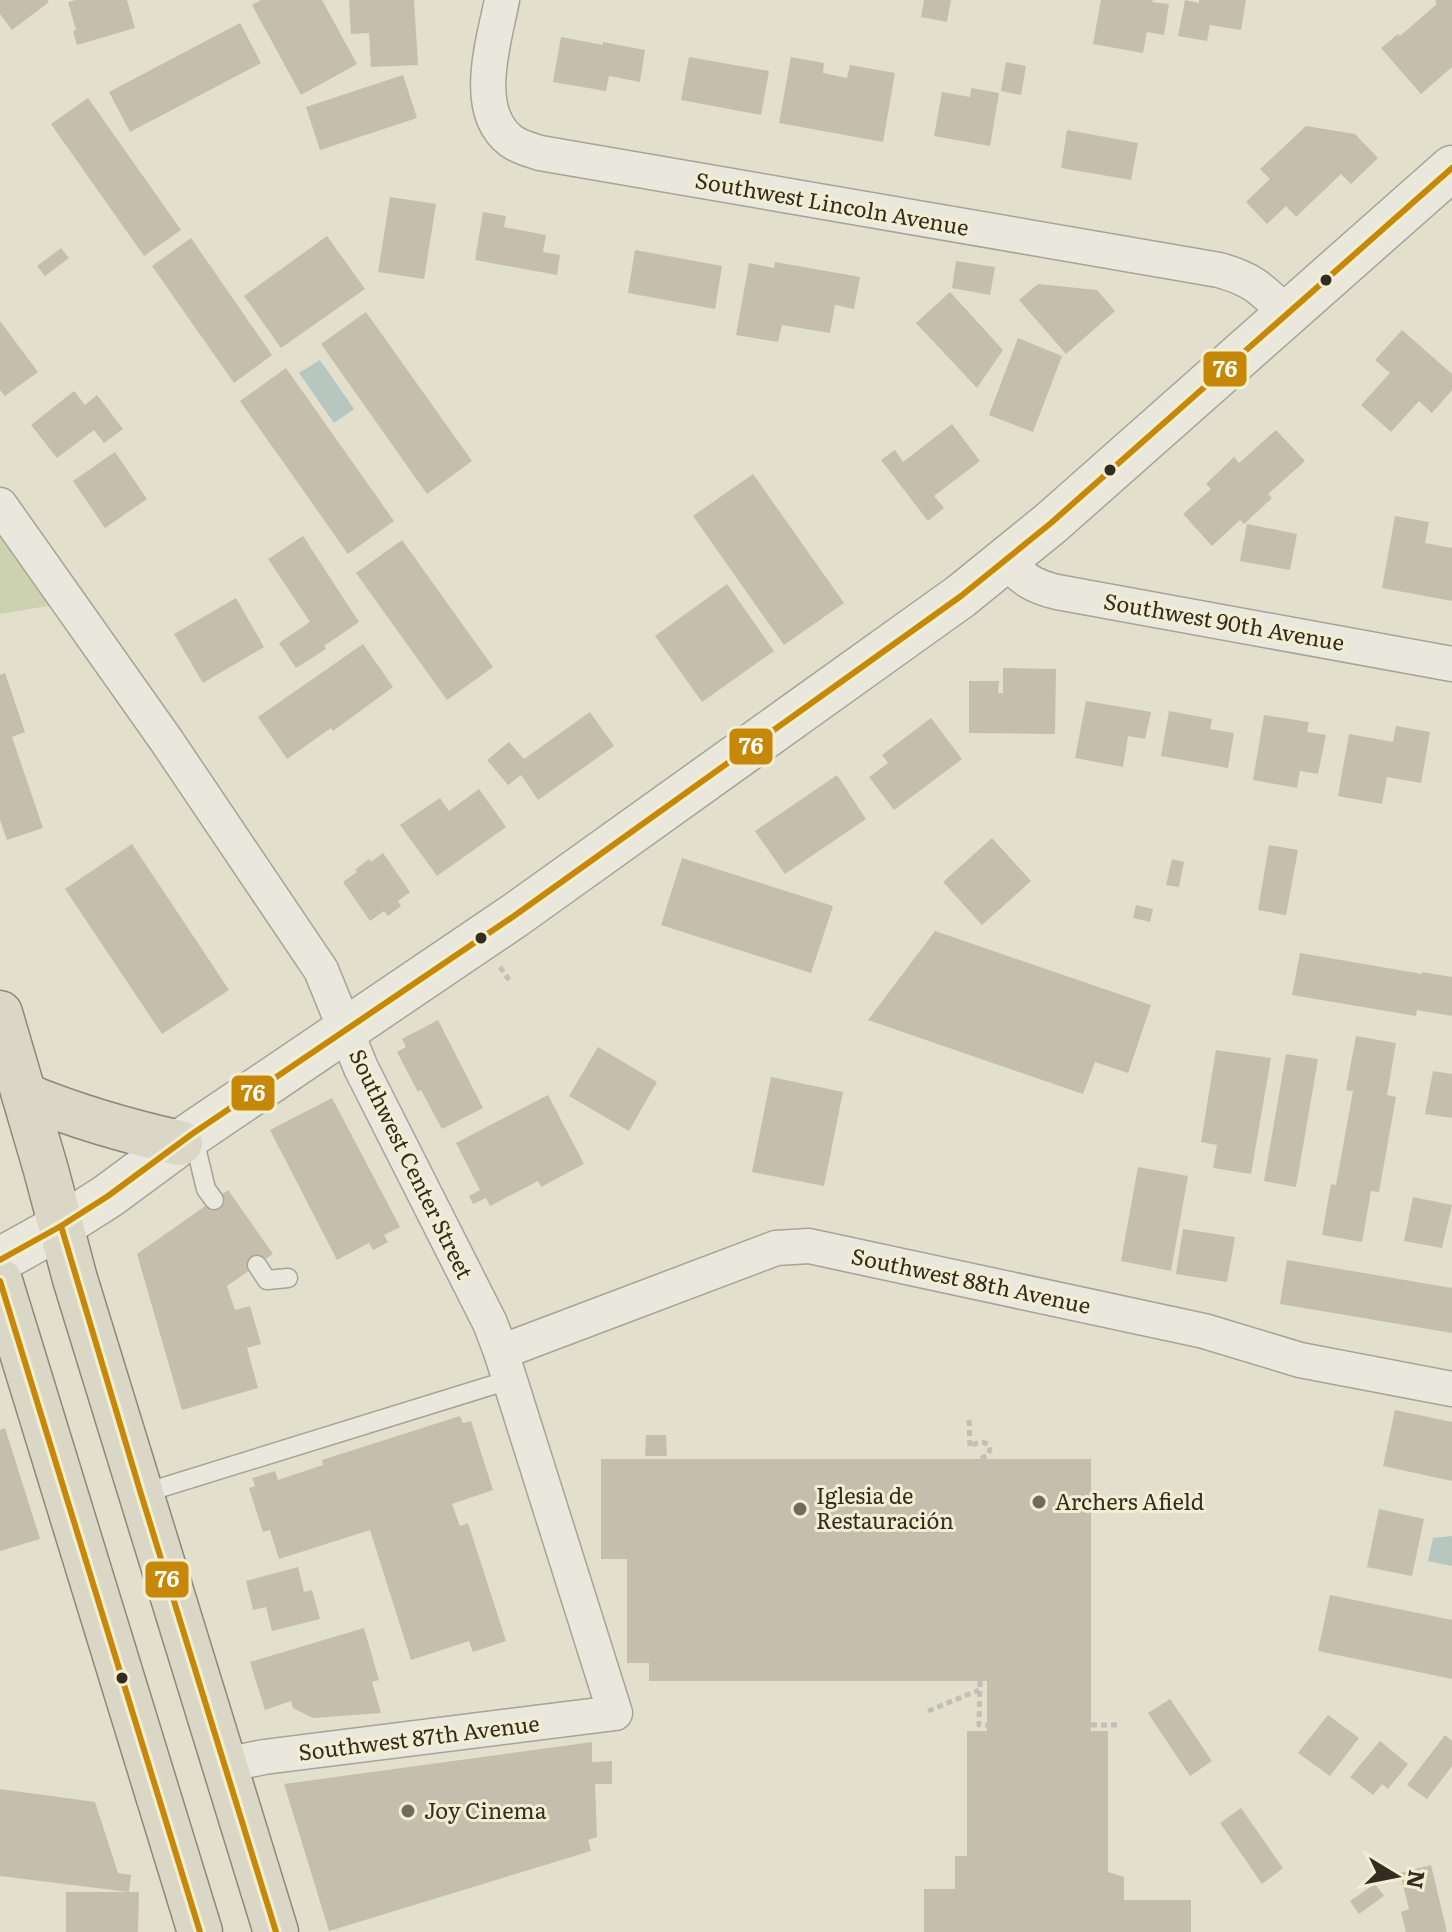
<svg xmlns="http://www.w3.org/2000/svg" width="1452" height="1932" font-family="Literata,serif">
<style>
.green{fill:#ccd2b0}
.water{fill:#b7c7bf}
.building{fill:#c5bead}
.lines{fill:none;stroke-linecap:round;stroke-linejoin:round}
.service-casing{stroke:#a7a396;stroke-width:21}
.minor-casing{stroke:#a7a396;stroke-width:37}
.tertiary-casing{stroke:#a7a396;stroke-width:47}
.trunk-casing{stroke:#8c897c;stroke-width:47}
.path{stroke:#c2c0b4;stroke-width:5;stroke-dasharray:6 4;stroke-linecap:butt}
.service{stroke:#eae8dd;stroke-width:18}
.minor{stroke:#eae8dd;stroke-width:34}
.tertiary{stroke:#eae8dd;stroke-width:44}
.trunk{stroke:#dad7c6;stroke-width:44}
.bus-1-casing{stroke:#f2eed3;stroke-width:12}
.bus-1{stroke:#c68808;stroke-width:6}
.bus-dot{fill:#342c1f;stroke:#f2eed3;stroke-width:3}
.poi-dot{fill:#716b5c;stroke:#f2eed3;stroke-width:3}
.labels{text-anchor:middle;stroke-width:6;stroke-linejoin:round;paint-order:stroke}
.street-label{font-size:22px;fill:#342c1f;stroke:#f2eed3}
.poi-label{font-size:22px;fill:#342c1f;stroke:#f2eed3;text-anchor:start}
.line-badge{stroke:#f2eed3;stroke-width:3}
.badge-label{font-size:22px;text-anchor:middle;font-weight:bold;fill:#fff}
</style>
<rect width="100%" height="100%" fill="#e2dfcc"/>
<path class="green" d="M0,533L53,605L0,614Z"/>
<g class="water">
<path d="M320,360L354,409L334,423L299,373Z"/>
<path d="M1452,1536V1566L1428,1561L1433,1538Z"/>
</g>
<g class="building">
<path d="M0,0H47L49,2L12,30L0,14Z"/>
<path d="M76,0H127L135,28L77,45L73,31L76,30L68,2Z"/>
<path d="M261,0H322L357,64L301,95L252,5Z"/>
<path d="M349,0H414L418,65L371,67L369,33L351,34Z"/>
<path d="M924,0H951L947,22L921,17Z"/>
<path d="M1101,0H1153L1152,2L1169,4L1164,35L1147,32L1143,53L1093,44Z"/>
<path d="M1185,0L1199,3V0H1246L1241,30L1210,25L1207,41L1178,36Z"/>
<path d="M1437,0H1452V67L1421,94L1381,48L1398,34L1400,36L1437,4L1435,2Z"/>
<path d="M240,23L261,63L130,132L109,92Z"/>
<path d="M561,37L603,45V42L645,50L640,82L609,76L606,91L553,82Z"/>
<path d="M689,57L769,71L761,115L681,100Z"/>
<path d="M791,57L824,63L823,73L847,78L850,65L895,73L883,142L779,123Z"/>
<path d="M1006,62L1026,66L1021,95L1001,91Z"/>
<path d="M403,75L417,118L320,150L306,107Z"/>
<path d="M971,88L999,93L990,146L934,136L942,92L970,97Z"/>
<path d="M88,98L181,230L144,256L51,124Z"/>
<path d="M1306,126L1355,134L1378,158L1351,184L1341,174L1296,217L1286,206L1267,224L1246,202L1270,179L1260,169Z"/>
<path d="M1067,130L1138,143L1131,180L1061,168Z"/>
<path d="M390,197L436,204L424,279L378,272Z"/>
<path d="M483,212L506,216L504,227L546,235L543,252L560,255L557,275L475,260Z"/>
<path d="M327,236L365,289L281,348L244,296Z"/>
<path d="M191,238L272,355L234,383L152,266Z"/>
<path d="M61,248L69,258L45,276L37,266Z"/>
<path d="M635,250L722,266L715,309L628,293Z"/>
<path d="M956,261L995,267L990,295L952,288Z"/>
<path d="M775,262L860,277L854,309L835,305L830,333L782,325L778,342L736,335L749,263L774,268Z"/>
<path d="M1038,284L1097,290L1115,311L1066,354L1019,300Z"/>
<path d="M950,292L1003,350L977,388L916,323Z"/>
<path d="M366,312L472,461L427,494L321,344Z"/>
<path d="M0,321L38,372L5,396L0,390Z"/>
<path d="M1402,330L1452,374V390L1432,413L1419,401L1391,432L1361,405L1390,373L1375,360Z"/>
<path d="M1018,338L1062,356L1033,432L989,415Z"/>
<path d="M286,368L394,521L348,554L240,401Z"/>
<path d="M74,391L85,405L97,395L123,429L104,443L94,430L57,458L31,425Z"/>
<path d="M952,424L980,461L934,496L944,508L928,521L881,460L895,450L903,462Z"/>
<path d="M1276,430L1305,461L1268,494L1272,498L1244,524L1240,520L1212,546L1183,514L1211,489L1206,484L1234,457L1239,463Z"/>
<path d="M115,452L147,499L105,528L73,481Z"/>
<path d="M753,474L844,603L784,645L693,516Z"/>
<path d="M1395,516L1429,522L1425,543L1452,548V601L1382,588Z"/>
<path d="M1247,524L1297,534L1290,570L1240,561Z"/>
<path d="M303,536L359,622L324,646L326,649L296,668L279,643L310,622L268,559Z"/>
<path d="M402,540L493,667L447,700L356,573Z"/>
<path d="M727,584L774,651L702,702L655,636Z"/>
<path d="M236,598L264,647L203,683L174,634Z"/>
<path d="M363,644L393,687L333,731L331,728L287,759L258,717Z"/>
<path d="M1003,668L1056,669L1055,734L969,733V681H999L998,693H1003Z"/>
<path d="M5,673L25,732L12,737L43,828L7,840L0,820V675Z"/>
<path d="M1086,701L1151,712L1145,739L1128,736L1123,767L1075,758Z"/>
<path d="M1169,711L1212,719L1210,729L1234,733L1228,768L1161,756Z"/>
<path d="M590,712L614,746L538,800L521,775L508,785L487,760L509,742L524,759Z"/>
<path d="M1264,715L1309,722L1307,732L1326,735L1318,774L1300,771L1297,788L1253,780Z"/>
<path d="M931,718L962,759L894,810L869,777L888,763L882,755Z"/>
<path d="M1396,726L1430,732L1421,783L1387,777L1382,804L1338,796L1349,734L1393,742Z"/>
<path d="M837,775L866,819L785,874L755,831Z"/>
<path d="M479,789L506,827L437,876L400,825L440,798L449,811Z"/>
<path d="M992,838L1031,881L982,925L943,882Z"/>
<path d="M132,844L229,990L162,1034L65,889Z"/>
<path d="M1269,845L1298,850L1286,915L1258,910Z"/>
<path d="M383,853L410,892L398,901L401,906L388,916L384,911L370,921L343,882L357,872L355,870L369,859L371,862Z"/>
<path d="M682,858L833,906L811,973L661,925Z"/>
<path d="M1172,859L1184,862L1179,887L1166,885Z"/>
<path d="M1136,905L1153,909L1150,922L1133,918Z"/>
<path d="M935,931L1151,1005L1128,1073L1095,1062L1083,1094L868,1020Z"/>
<path d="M1300,953L1422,974V972L1452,977V1016L1417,1010L1416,1016L1292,995Z"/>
<path d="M438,1020L483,1108L442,1129L421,1090L418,1092L397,1052L406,1047L402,1039Z"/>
<path d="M1356,1036L1396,1043L1387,1095L1396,1097L1379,1192L1371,1191L1362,1242L1322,1235L1331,1184L1336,1185L1353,1091L1346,1090Z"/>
<path d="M598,1047L657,1082L629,1131L569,1096Z"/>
<path d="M1216,1050L1271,1058L1251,1174L1213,1168L1217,1145L1201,1142Z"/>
<path d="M1286,1054L1318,1059L1296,1187L1264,1181Z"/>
<path d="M1433,1071L1452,1074V1118L1425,1114Z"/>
<path d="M771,1077L843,1092L824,1186L752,1172Z"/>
<path d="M548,1095L584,1164L541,1187L538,1181L490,1206L486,1198L473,1204L469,1196L480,1190L456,1143Z"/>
<path d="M332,1098L400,1227L384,1235L388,1242L373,1250L369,1243L337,1260L270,1130Z"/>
<path d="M1138,1167L1188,1176L1171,1271L1121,1261Z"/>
<path d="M228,1190L273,1254L227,1286L235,1310L250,1306L261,1344L247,1348L258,1388L182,1410L137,1254Z"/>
<path d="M1413,1197L1452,1205L1442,1248L1404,1241Z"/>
<path d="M1183,1229L1235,1237L1227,1282L1176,1274Z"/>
<path d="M1287,1260L1452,1288V1333L1280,1304Z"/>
<path d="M1395,1410L1452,1422V1481L1383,1466Z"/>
<path d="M460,1416L463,1423L471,1421L493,1490L452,1504L460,1526L468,1523L506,1641L473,1652L469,1641L411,1660L370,1530L279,1559L270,1530L263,1532L249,1488L255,1486L252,1478L275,1471L278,1480L323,1465L322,1460Z"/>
<path d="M5,1428L40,1539L0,1551V1430Z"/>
<path d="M646,1435H666L667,1456H645Z"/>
<path d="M601,1459H1091V1731H1108V1872L1124,1877V1900H1191V1932H924V1889H955V1856H967V1731H987V1681H649V1663H627V1559H601Z"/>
<path d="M1379,1509L1424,1519L1412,1576L1367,1567Z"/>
<path d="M298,1567L304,1592L312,1590L320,1619L272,1631L266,1607L253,1610L246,1581Z"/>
<path d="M1330,1595L1452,1620V1679L1318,1651Z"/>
<path d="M364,1628L379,1680L372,1682L381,1713L313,1718L293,1708L291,1701L265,1710L250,1662Z"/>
<path d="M1170,1699L1212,1761L1190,1776L1148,1713Z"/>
<path d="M1328,1715L1359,1738L1330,1776L1298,1753Z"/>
<path d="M1445,1735L1452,1741V1766L1427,1799L1407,1785Z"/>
<path d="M1380,1741L1408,1764L1388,1789L1382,1784L1373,1795L1350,1777Z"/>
<path d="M592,1742V1762L612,1761V1784H595L597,1837L588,1840L591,1851L329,1931L284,1784Z"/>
<path d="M0,1789L95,1802L118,1873L131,1875L129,1892H139L138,1932H66V1892H129L0,1876Z"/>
<path d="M1241,1808L1283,1868L1262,1884L1220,1823Z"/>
<path d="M1431,1865L1447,1932H1406L1401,1912L1409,1909L1400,1873Z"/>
<path d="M1375,1884L1384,1896L1359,1914L1350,1901Z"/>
</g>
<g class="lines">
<g class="service-casing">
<g id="service">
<path d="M193,1135L206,1189L214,1200"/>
<path d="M257,1265L267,1280L288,1278"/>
<path d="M141,1494L509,1380"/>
</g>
</g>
<g class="minor-casing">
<g id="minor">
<path d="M502,0C494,41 471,111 511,141C519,147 531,150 540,153L1219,270C1255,280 1262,290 1288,315"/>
<path d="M0,505L166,740L321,970L361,1068L490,1323L501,1352L615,1713L264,1757L225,1765"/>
<path d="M1005,561C1023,578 1031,586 1057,592L1452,664"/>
<path d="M501,1352L776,1248L809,1246L1204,1331L1300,1360L1452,1389"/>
</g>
</g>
<g class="tertiary-casing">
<path id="tertiary" d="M0,1260L61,1226L108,1196L192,1134L514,916L961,596L1051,523L1452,168"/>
</g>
<g class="trunk-casing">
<g id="trunk">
<path d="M0,1013L46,1170L75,1279L276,1932"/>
<path d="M24,1095C75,1116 126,1131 180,1143"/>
<path d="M0,1281L200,1932"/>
</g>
</g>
<g class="path">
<path d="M500,967L509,980"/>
<path d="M969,1420L970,1447C977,1442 981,1441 988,1444L990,1450L988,1455L980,1459"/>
<path d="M980,1681L979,1725H987"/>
<path d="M928,1711L979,1690"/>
<path d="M1091,1725H1117"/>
</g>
<use href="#service" class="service"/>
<use href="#minor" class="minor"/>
<use href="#tertiary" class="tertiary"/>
<use href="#trunk" class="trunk"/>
<g class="bus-1-casing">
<g id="bus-1">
<path d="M61,1226L141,1494L276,1932"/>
<path d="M0,1260L61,1226L108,1196L192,1134L514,916L961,596L1051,523L1452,168"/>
<path d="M0,1281L200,1932"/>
</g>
</g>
<use href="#bus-1" class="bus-1"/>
</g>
<g class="bus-dot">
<circle cx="1326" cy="280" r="7"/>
<circle cx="1110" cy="470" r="7"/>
<circle cx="481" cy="938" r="7"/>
<circle cx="122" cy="1678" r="7"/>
</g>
<g class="poi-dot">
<circle cx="1039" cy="1502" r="8"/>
<circle cx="800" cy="1509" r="8"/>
<circle cx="408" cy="1811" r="8"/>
</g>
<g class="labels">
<g class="street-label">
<text transform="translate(832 204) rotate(10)" y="8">Southwest Lincoln Avenue</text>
<text transform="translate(1224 622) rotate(10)" y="8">Southwest 90th Avenue</text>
<text transform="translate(411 1164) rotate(64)" y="8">Southwest Center Street</text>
<text transform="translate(971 1281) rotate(12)" y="8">Southwest 88th Avenue</text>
<text transform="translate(419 1738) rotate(-7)" y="8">Southwest 87th Avenue</text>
</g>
<g class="poi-label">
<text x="816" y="1504">Iglesia de<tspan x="816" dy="25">Restauración</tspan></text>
<text x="1055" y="1510">Archers Afield</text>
<text x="424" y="1819">Joy Cinema</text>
</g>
</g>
<g class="line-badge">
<rect x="1202" y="350" width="46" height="38" rx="8" fill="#c68808"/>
<rect x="728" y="727" width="46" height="39" rx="8" fill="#c68808"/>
<rect x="230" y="1074" width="46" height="38" rx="8" fill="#c68808"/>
<rect x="144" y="1560" width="46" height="39" rx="8" fill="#c68808"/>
</g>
<g class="badge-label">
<text x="1225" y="377">76</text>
<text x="751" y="754">76</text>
<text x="253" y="1101">76</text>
<text x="167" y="1587">76</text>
</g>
<g transform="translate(1396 1876) rotate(100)" stroke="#f2eed3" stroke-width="6" paint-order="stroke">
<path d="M0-6L14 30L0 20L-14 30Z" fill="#342c1f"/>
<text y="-12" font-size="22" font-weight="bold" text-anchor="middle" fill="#342c1f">N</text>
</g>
</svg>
